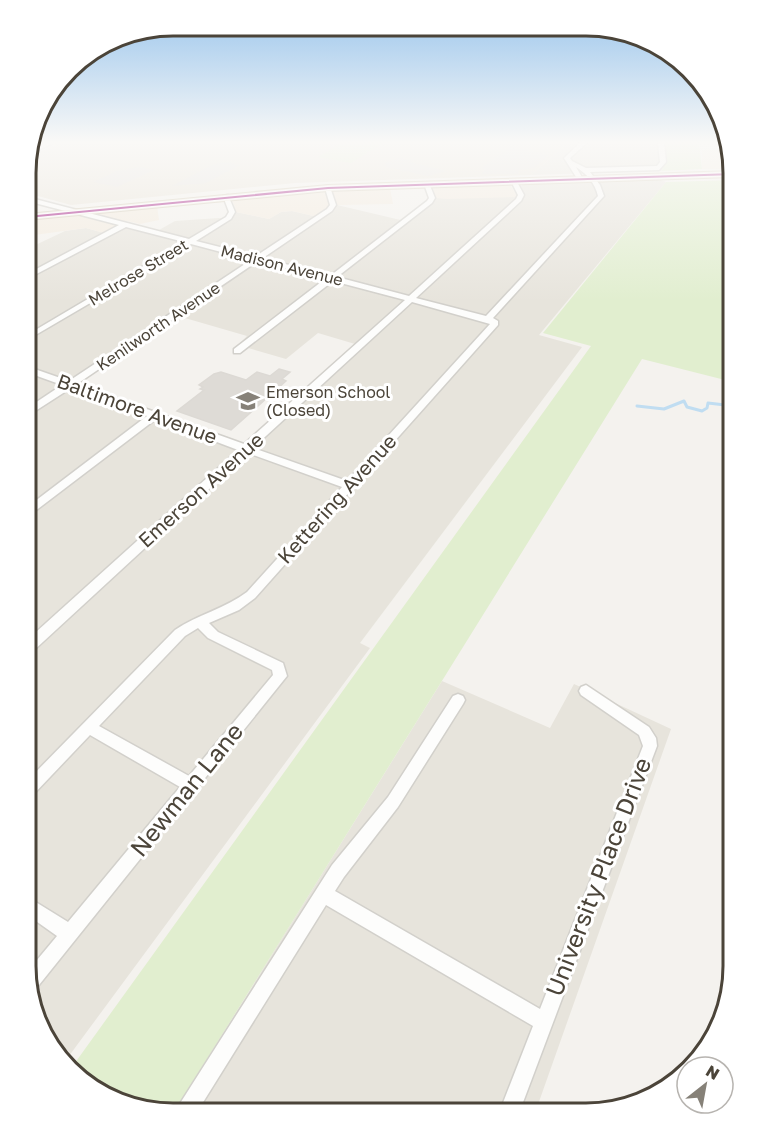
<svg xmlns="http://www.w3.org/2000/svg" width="759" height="1139" font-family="'Golos Text',sans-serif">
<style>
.residential{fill:#e7e4dc;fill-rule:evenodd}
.commercial{fill:#f3ebdf}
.education{fill:#eae5da}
.green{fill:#e1eecf}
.parking{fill:#e6e3df}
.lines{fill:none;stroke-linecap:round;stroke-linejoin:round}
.stream-far1{stroke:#c0ddf1;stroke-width:2}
.stream{stroke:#c0ddf1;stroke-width:3}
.building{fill:#dedbd6;stroke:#dcd9d4;stroke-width:1.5}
.minor-casing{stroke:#d2d0cb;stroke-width:3}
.primary-casing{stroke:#d6cebb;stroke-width:2}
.minor{fill:#fdfdfc;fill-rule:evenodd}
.primary{fill:#f2efe6;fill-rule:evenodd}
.bus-1-casing{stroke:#fff;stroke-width:4.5}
.bus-1{stroke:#a31984;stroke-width:2}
.labels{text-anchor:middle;stroke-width:6;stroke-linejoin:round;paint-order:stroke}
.far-street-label{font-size:16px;fill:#4b4439;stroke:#fff}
.far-poi-label{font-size:16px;fill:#4b4439;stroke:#fff;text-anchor:start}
.street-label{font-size:20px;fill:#4b4439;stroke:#fff}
.near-street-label{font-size:24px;fill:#4b4439;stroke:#fff}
.rim{fill:none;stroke:#4b4439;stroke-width:3}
</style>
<rect width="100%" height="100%" fill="#f4f2ee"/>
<g class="residential">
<path d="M569,142H665V160L662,171L531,175Z"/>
<path d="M658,179L666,182L539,335L582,347L360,643L370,648L66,1060L37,1023L26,966L27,249L65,231L86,228L111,235L126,228L152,234L175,221L219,218L228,220L236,212L269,219L281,212L292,211L318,217L337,205L409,222L432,204L435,198L525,196L521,186L524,184ZM178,316L247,336L238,345L286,359L318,333L355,344L244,443L79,383Z"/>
<path d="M442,681L550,728L574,684L671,729L535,1113L174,1112Z"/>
</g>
<g class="commercial">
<path d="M729,149L733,169H702V150Z"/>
<path d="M510,185L518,197L447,199L435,198L433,188Z"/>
<path d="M390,188L393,204L337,205L318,217L292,211L281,212L269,219L236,212L232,199Z"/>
<path d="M157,206L159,220L140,224L127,221L104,233L86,228L27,236V220Z"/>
</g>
<path class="education" d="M63,142H569L531,175L295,183L71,205L27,193V157Z"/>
<g class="green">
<path d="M343,142H385L351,163L318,157Z"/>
<path d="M665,142H699L702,169L662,171L666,155Z"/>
<path d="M733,180V382L642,359L174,1112H154L84,1083L72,1067L591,346L543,333L666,182Z"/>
</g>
<g class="parking">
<path d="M511,147L549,155L534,168L519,170L518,174H482L485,169L482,168Z"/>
<path d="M398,158L412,160L410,162L446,171L428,176L386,167L384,164Z"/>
<path d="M226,162L240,165L206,183L172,186L214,164Z"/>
<path d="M140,167L154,170L117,187L93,182L117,171Z"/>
</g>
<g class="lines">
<path class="stream-far1" d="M730,401L733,398"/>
<path class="stream" d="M637,406L664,409L684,401L687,407L702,411L707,408L708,403L725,405L731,400"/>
</g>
<path class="building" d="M279,369L290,372L282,379L286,381L231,430L177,411L204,390L200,389L203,387L199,385L214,374L221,372L246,380L257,372L270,376Z"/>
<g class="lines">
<g class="minor-casing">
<g id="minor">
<path d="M47,142H56L27,155L28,150Z"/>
<path d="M581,142H588L570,158L572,161L586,168L657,166L660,162L658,142H664L666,162L659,170L590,172L600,185L604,196L493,318L498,321V325L255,598L239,610L209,623L218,632L283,663L287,676L35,990L31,992L27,972L57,936L26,914V896L68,922L180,787L90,735L31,797L26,799V782L175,630C198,614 225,609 247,592L342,487L248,453L31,653L26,654V641L238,450L156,419L26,518V508L147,416L71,388L26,417V409L62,385L26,372V366L69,381L251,260L191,244L27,340V335L184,242L126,227L27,279V274L119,225L27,201V197L189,239L226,217L229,212L223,196L228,195L235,212L231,219L196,241L256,256L327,209L330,205L325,188L330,187L336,205L332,211L263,258L330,276L427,201L429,198L424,184L429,183L435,198L432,203L337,277L409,296L516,199L518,195L511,181L516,180L524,195L521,201L416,298L486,316L598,196C595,183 587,174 576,167L583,179L578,180L564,158ZM258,261L325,279L234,349V353H240L333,281L405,300L244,444L77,384ZM412,302L490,324L347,481L253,448ZM198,628L208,638L272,670L273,675L189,776L99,726L185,636Z"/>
<path d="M586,685L649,727L656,738L657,746L519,1113H499L533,1026L326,905L197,1112H176L179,1105L332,865L388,797L453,696L458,694L463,696L465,700L463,704L398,807L344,877L335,891L540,1009L643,746L639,735L581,695L579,691L581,687Z"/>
</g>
</g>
<g class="primary-casing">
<path id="primary" d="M733,171V177L328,191L27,220V214L328,185Z"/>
</g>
<use href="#minor" class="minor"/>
<use href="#primary" class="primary"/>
<g class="bus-1-casing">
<path id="bus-1" d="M27,217L328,188L733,174"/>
</g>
<use href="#bus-1" class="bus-1"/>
</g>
<linearGradient id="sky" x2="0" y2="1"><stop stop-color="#98c4ec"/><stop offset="0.47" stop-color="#faf9f7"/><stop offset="1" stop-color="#faf9f7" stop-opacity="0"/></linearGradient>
<rect width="759" height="302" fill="url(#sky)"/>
<defs>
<g id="school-bare" transform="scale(1.8)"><path d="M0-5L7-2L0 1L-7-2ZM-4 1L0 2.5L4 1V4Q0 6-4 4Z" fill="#868178" stroke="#fff" stroke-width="2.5" paint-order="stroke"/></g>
</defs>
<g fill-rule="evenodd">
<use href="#school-bare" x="248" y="401"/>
</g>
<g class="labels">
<g class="far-street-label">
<text transform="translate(282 265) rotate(14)" y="6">Madison Avenue</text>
<text transform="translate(138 272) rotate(-31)" y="6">Melrose Street</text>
<text transform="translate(158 326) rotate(-34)" y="6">Kenilworth Avenue</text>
</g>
<g class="far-poi-label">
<text x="266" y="398">Emerson School<tspan x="266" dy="18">(Closed)</tspan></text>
</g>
<g class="street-label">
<text transform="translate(137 409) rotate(20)" y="7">Baltimore Avenue</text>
<text transform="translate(201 490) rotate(-42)" y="7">Emerson Avenue</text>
<text transform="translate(337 499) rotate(-48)" y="7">Kettering Avenue</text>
</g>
<g class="near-street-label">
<text transform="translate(187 790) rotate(-51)" y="8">Newman Lane</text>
<text transform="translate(599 877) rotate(-69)" y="8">University Place Drive</text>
</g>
</g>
<path d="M0 0H759V1139H0ZM173 36H586A137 137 0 0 1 723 173V966A137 137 0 0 1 586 1103H173A137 137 0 0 1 36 966V173A137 137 0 0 1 173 36Z" fill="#fff" fill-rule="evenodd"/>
<path class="rim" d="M173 36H586A137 137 0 0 1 723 173V966A137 137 0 0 1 586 1103H173A137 137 0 0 1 36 966V173A137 137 0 0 1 173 36Z"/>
<g transform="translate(705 1085) rotate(31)"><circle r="28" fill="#ffffff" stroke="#b7b4b0" stroke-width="1.5"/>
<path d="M0-4.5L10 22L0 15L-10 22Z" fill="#868178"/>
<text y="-9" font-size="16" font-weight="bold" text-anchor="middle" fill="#4b4439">N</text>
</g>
</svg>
